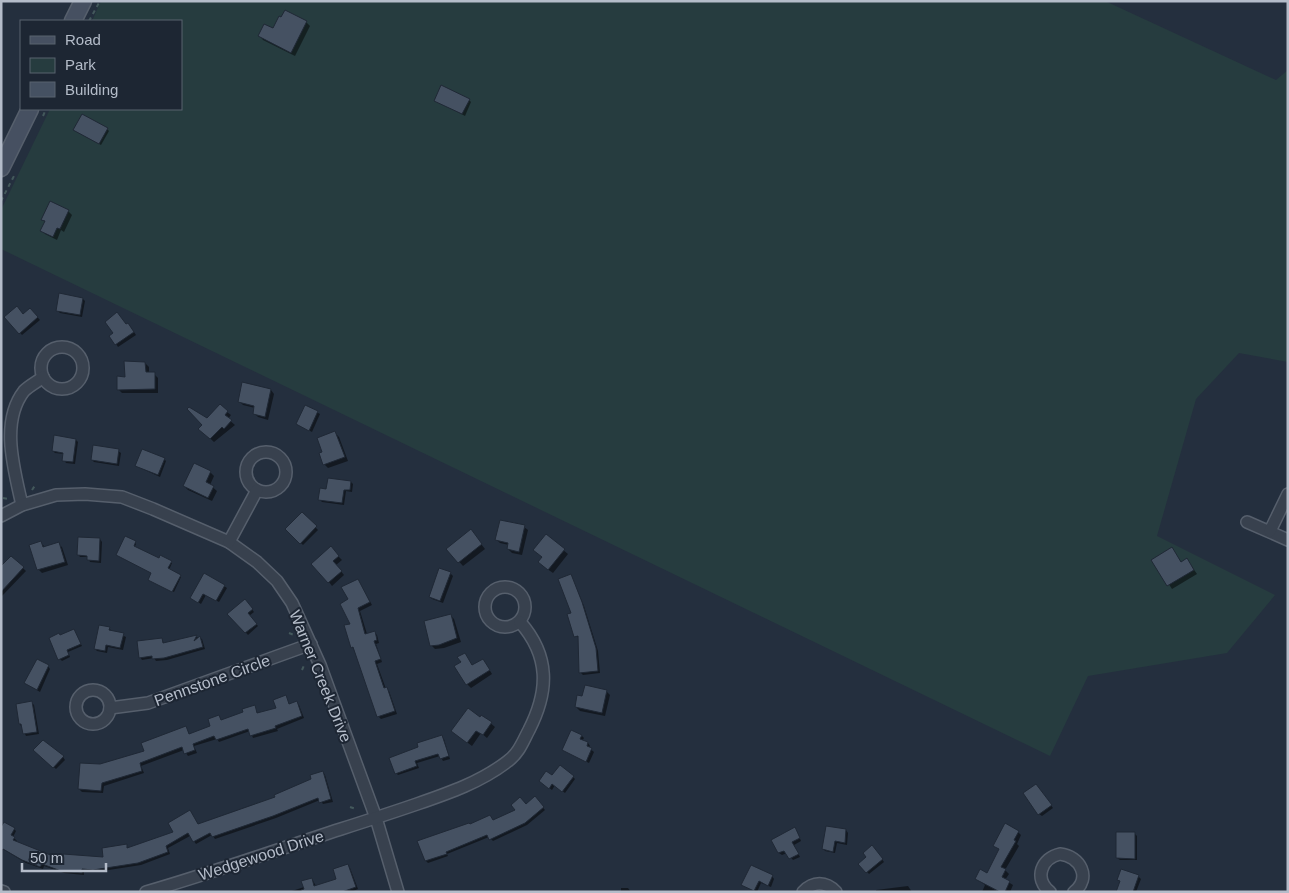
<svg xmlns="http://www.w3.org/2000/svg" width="1289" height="893" font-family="Helvetica,sans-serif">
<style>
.green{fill:#263c3f}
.shadow{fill:#0007}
.building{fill:#455162;stroke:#1f2835}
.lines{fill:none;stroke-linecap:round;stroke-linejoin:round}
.minor-casing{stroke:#565f6c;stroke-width:14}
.secondary-casing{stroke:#565f6c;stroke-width:19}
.path{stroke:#44595c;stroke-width:2;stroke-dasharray:4 4;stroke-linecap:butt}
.minor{stroke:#38414e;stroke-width:11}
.secondary{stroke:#465061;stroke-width:16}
.labels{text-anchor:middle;stroke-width:4;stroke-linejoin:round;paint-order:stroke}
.street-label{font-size:16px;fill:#b4bcc9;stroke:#1d2633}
</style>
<rect width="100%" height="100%" fill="#242f3e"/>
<path class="green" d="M101,1H1105L1276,80L1288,70V362L1239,353L1196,399L1157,536L1275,595L1227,653L1088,676L1050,756L1,249V210L50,109H181V21H92Z"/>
<g class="shadow">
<path d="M285,12L306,22L310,26L295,56L263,40L260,36L273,30Z"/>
<path d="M435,100H469L471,102L465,116Z"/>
<path d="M107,129L109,131L101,145L77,132Z"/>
<path d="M68,211L72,215L64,232L61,230L57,240L45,234L42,230L45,222L43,219Z"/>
<path d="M83,299L85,301L82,317L60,313L58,311Z"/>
<path d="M30,309L40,320L22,335L6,317L23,315Z"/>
<path d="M130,326L136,335L118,347L111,336Z"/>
<path d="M145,363L149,367V373L154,374L158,378V393H122L118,389L126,378Z"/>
<path d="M271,390L274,394L268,420L258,417L254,413L255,408L243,405L239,401Z"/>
<path d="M305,406L320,414L312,432L297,424Z"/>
<path d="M227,412L231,415L228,419L235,425L214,442L200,429L207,420Z"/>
<path d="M335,433L339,437L348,461L328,468L324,464V453Z"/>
<path d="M76,440L78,442L75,464L66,463L64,460V454L55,453L53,451Z"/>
<path d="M118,451L121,453L119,466L94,462L92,460Z"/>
<path d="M164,459L166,461L160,477L136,466Z"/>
<path d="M194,464L210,472L214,476L210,485L217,491L212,501L188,490L184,486Z"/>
<path d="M351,482L353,484L352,492L346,491L344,505L322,502L320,500L327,491Z"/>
<path d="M302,514L318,530L303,545L286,529Z"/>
<path d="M524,527L528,530L522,555L512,553L508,549L509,545L500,543L497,540Z"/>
<path d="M474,535L485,549L463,566L448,549Z"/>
<path d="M546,536L568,554L553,573L543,566Z"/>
<path d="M100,539L102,542L101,563L90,562L88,557H80L78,554Z"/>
<path d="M135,542L136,544L134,548L159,560L172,563L169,570L181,577L174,592L151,581L153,573L119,556Z"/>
<path d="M41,543L45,547L58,544L62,547L68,565L42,573L38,569Z"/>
<path d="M1171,548L1182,563L1190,564L1197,574L1172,589L1153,560Z"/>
<path d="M334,552L342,560L336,565L344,575L332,586L329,582Z"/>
<path d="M11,557L26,571L1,597V568Z"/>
<path d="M450,573L453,576L443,603L432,599L430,597Z"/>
<path d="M571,575L584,606L598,651L600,673L583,675L580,672L579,638L576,636L572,613Z"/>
<path d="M358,580L372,605L360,611L367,634L374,632L377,635L379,643L376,644L382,662L377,664L386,689L389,691L397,714L381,719L378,716L354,650L352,647V624L349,600Z"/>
<path d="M224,586L227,588L219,602L206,595L201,604L192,598Z"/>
<path d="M245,601L254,612L249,616L258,626L248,635L229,614Z"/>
<path d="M450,615L454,619L461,642L444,648L435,649L431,645Z"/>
<path d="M109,629L126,637L123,650L108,647L107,653L97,651L95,649Z"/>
<path d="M74,631L82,646L68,652L70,657L62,661L60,659L61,636Z"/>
<path d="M197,637L202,639L205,649L167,660L156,661L154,658L142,660L140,657L162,639L164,644Z"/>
<path d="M464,654L473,666L486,664L492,674L471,688L467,684L462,663Z"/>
<path d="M48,666L50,669L40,692L25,683Z"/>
<path d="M606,691L610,695L605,716L580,711L576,707L583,698Z"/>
<path d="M285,697L290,705L296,702L299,705L304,718L277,729L278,731L253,738L250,731L219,742L217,739L194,746L197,753L188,756L184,750L141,766L144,773L104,786L103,793L82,792L79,789L100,766L145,752L186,727L190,735L212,727L219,716L222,721L245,713L254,707L258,714L278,709Z"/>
<path d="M32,703L34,705L39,734L26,736L20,724Z"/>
<path d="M482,716L495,727L487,738L481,733L472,746L452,731L480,719Z"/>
<path d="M582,736L584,738L582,741L588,743L590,746L589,748L594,752L589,763L563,750Z"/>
<path d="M442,737L444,739L450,759L443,761L440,756L417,763L419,768L398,775L396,773L420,748Z"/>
<path d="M35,750L63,757L65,760L56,769Z"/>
<path d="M323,772L325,775L333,802L323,804L320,800L276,818L215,839L212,835L196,844L190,836L168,848L170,854L141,865L96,872L84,871V875L64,873L44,866L43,869L26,863L1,848L14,829L16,831L13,837L17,841L16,842L64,862L105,859L126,846L129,849L175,832L190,812L199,825L276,798L313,780Z"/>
<path d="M552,777H573L575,779L565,793L555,785L552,790L543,783Z"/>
<path d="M1038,788L1053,808L1042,816L1039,814Z"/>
<path d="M534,798L545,810L527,825L493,841L489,837L447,854L448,856L428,863L426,861L470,825L490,816L493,821L526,805Z"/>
<path d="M846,830L848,833L847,845L837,843L835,853L825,851L823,848Z"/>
<path d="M797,831L801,841L794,845L800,857L793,860L787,853L782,855L779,853L773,841Z"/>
<path d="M1018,832L1021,835L1017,844L1019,846L1005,870L1009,874L1005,880L1013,885L1010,892H982L985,885L977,879L987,875L1000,850L994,845Z"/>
<path d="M1135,834L1137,836V860H1120L1117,858Z"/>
<path d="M874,849L884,862L869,874L860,864Z"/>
<path d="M348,865L350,868L358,889L351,892H289L304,887L312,879L316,886L338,879Z"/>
<path d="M772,876L774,879L771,887L761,883L757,892L743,885Z"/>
<path d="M1138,876L1141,879L1136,892H1117L1121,882L1118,879Z"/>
<path d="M908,886L912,892H876V890Z"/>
<path d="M621,888H628L631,892H621Z"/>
</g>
<g class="building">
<path d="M285,10L307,21L291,53L258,36L264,24L273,28L279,16L281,17Z"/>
<path d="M441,85L470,99L462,114L434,101Z"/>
<path d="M82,114L108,128L99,144L73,130Z"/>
<path d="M50,201L69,210L60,229L57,228L53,237L40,231L45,221L41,220Z"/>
<path d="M59,293L83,298L80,315L56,311Z"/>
<path d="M17,306L23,314L30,308L38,317L19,334L4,317Z"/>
<path d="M117,312L126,324L128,323L134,332L115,345L109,336L113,333L105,322Z"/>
<path d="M124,361L145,362L146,372H155V389L117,390V376L125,377Z"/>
<path d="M242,382L271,389L265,417L253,414L254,406L238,402Z"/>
<path d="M220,404L228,411L225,415L232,420L224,429L222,427L210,439L198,429L202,425L187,409L189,407L207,418Z"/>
<path d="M305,405L318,411L309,431L296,424Z"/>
<path d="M335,431L345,457L323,465L319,453L322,452L317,438Z"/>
<path d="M54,435L76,439L73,462L62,461L63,453L52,451Z"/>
<path d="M93,445L119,449L117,464L91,460Z"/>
<path d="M142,449L165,458L158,475L135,466Z"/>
<path d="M194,463L211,471L206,482L214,486L208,498L183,486Z"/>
<path d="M328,478L351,481L350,490H344L342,503L318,500L320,488L326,489Z"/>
<path d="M302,512L317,526L300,544L285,529Z"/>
<path d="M500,520L525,525L519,552L507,549L508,543L495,540Z"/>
<path d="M471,529L482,544L458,563L446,549Z"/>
<path d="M546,534L565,549L548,570L538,562L542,557L533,550Z"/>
<path d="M125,536L136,541L134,546L159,558L160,555L172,561L168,568L181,575L172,592L148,580L151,573L116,555Z"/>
<path d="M78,537L100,538L99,561L87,560V556L77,555Z"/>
<path d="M41,541L43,547L59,542L65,562L37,570L29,545Z"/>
<path d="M331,546L339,556L333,561L342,571L328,583L311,564Z"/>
<path d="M1172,547L1181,562L1187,558L1194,570L1167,586L1151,560Z"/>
<path d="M11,556L24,567L1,592V566Z"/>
<path d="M439,568L451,572L440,601L429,597Z"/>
<path d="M204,573L225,585L216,601L203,594L198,603L190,598Z"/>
<path d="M571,574L582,602L596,648L598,671L579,673L578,636L574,637L567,614L571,613L558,579Z"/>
<path d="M358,579L370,602L358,608L365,634L375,631L377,640L374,641L381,659L375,661L384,688L387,687L395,711L377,717L353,647L351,648L344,625L350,624L340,604L348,599L341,587Z"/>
<path d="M245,599L253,609L248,613L257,624L245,633L227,614Z"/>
<path d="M451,614L457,638L439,645L430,646L424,621Z"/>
<path d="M99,625L110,627L109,630L124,633L120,648L106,645L105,651L94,649Z"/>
<path d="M74,629L81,644L67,650L69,655L58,660L49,638L59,633L60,635Z"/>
<path d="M197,635L194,641L200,636L203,647L164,658L152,659V656L139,658L137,641L162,638L163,643Z"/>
<path d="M465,653L472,665L483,659L490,670L466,685L454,666L461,662L457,657Z"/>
<path d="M37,659L49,665L37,690L24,683Z"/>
<path d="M585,685L607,690L602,713L575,707L577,695L582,696Z"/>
<path d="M286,695L289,704L297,701L302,716L275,726L276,728L250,736L248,729L216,740L214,736L193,744L195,750L184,754L182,747L140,763L142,771L102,783L101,791L78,789L80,763L100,764L144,751L141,743L186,726L189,734L210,726L208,719L219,715L221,720L243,712L242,709L255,705L257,713L276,708L273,700Z"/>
<path d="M32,701L37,732L23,734L21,724H19L16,704Z"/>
<path d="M468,708L480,717L481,715L492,722L483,735L476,731L467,743L451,731Z"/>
<path d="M571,730L582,735L580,739L588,742L587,746L592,748L586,762L562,750Z"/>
<path d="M442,735L449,756L440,759L438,754L415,761L417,766L395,774L389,758L418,747L417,743Z"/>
<path d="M43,740L64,756L53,768L33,750Z"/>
<path d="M560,765L574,776L562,792L552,784L549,789L539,781L546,771L552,775Z"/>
<path d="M323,771L331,799L319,803L318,798L273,816L212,837L210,833L193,842L188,833L166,846L168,852L138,863L93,870L82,869V873L61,871L42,864L40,867L22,860L3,849L1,852V827L4,822L15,828L11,835L15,837L13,840L63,860V854L103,857L102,848L127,844V848L173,832L168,823L190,810L198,824L275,797L274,795L311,779L310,775Z"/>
<path d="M1036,784L1052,805L1038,815L1023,793Z"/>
<path d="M535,796L544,807L525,823L489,840L487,835L446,852L447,854L425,861L417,841L469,823L470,824L490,815L493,820L515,810L511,805L520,797L526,804Z"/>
<path d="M1005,823L1019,831L1014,840L1016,841L1001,867L1006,869L1002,877L1010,881L1005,892H1000L975,879L980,869L987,873L999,849L993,846Z"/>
<path d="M826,826L846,829L845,843L835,841L833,852L822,849Z"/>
<path d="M795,827L800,838L792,842L799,854L789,859L784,851L778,853L771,840Z"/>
<path d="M1116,832H1135V859L1116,858Z"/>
<path d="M872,845L883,859L866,873L858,864L866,857L863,853Z"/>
<path d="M348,864L356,887L342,892H301V890L304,889L301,881L312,878L314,886L336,879L333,869Z"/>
<path d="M751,865L773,875L768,886L759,881L754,891L741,885Z"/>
<path d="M1121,869L1139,875L1133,892H1116L1120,881L1117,880Z"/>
</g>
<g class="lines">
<g class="minor-casing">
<g id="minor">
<circle cx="62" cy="368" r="21"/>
<circle cx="266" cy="472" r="20"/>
<path d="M22,505C14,469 0,422 24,391C29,386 37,382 43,377"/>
<path d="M1,516L22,505L56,495L85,494L122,497L153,509L229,542L257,562L277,581L292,603L320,665L376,818L398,892"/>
<path d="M1247,522L1288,540"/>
<path d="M1270,531L1288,494"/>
<path d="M229,542L257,490"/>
<circle cx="505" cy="607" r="20"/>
<circle cx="93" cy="707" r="17"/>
<path d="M110,708L148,703L311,644"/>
<path d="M1,891L4,892"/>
<path d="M146,892C212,873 276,850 341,829C366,821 391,813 417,804C449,793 481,782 508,761C519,753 523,741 529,730C549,691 550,656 520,622"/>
<path d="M803,892C813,881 826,881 836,892"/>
<path d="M1050,892C1033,878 1042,858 1060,854C1080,856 1092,878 1074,892"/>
</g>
</g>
<g class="secondary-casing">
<g id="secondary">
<path d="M73,21L83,1"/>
<path d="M1,168L30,109"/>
</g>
</g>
<g class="path">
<path d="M89,21L100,1"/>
<path d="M43,116L46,109"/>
<path d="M1,201L15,174"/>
<path d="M32,490L36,484"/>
<path d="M3,498L9,499"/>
<path d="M289,633L294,635"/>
<path d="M302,670L305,663"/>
<path d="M350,807L356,809"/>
</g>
<use href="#minor" class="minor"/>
<use href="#secondary" class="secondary"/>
</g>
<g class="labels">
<g class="street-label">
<text transform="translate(321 676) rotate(68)" y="6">Warner Creek Drive</text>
<text transform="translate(212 680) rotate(-20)" y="6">Pennstone Circle</text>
<text transform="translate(261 855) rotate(-18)" y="6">Wedgewood Drive</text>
</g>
</g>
<rect width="1289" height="893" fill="none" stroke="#b4bcc9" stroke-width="5"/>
<rect x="20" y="20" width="162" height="90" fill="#1d2633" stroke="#59626f"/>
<rect x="30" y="36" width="25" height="8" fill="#465061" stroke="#59626f"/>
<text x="65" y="45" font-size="15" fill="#b4bcc9">Road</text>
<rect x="30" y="58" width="25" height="15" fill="#263c3f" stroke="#59626f"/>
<text x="65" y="70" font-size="15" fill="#b4bcc9">Park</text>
<rect x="30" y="82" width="25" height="15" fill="#455162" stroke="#59626f"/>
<text x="65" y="95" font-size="15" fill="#b4bcc9">Building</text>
<path d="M22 863v8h84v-8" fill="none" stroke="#b4bcc9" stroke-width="2.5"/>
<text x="30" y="863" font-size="15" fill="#b4bcc9" stroke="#1d2633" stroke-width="4" paint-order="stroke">50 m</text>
</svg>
